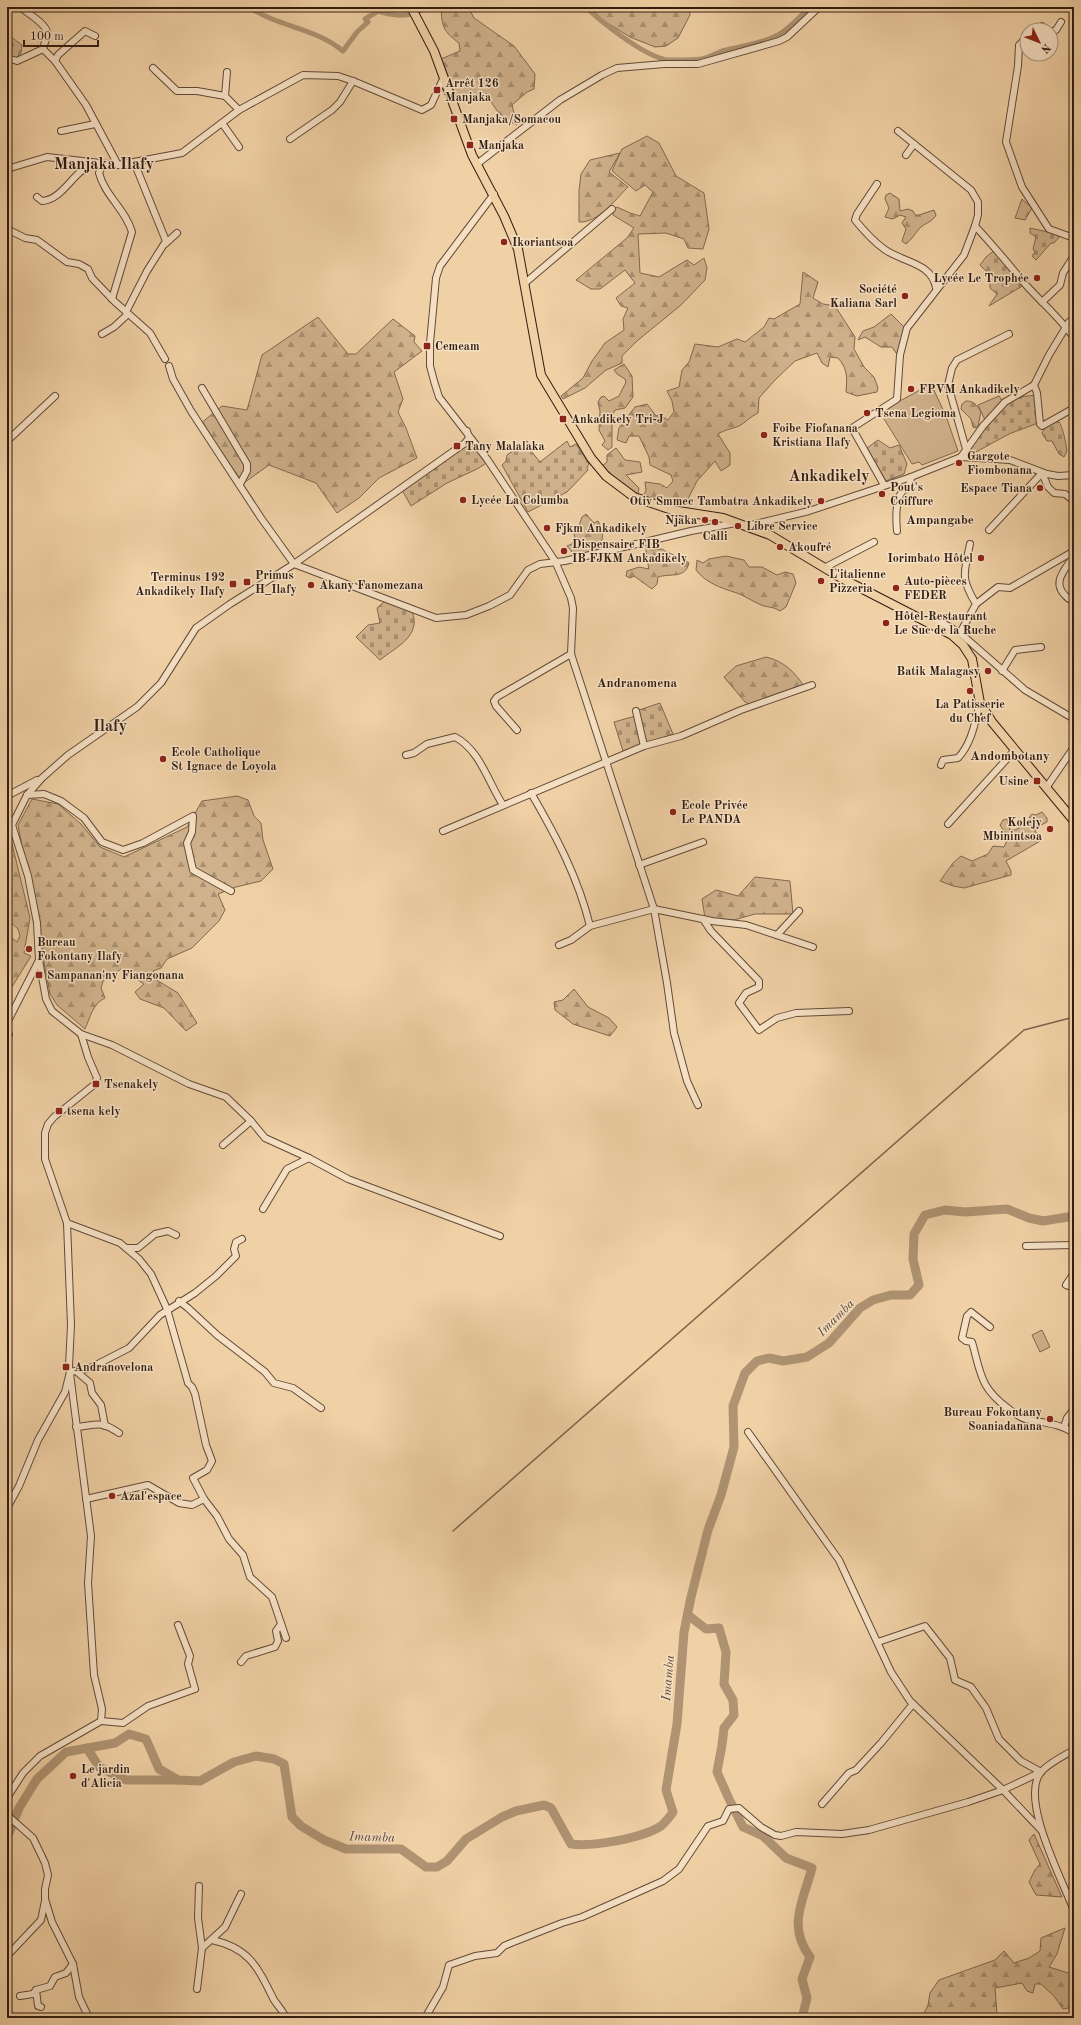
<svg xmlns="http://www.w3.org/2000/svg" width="1081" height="2025" font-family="'Old Standard TT',serif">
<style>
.forest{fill:url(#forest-firs);stroke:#81684f}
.cemetery{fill:url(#cemetery-stones);stroke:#81684f}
.garden{fill:#d0b28c;stroke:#81684f}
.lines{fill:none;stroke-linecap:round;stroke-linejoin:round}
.stream{stroke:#7d644c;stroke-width:1.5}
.canal{stroke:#af9373;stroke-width:5}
.river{stroke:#af9373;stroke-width:9}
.minor-casing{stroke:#624a37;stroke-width:8}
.major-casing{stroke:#321d12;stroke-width:10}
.minor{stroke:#f5e0c4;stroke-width:6}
.major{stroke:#f0d0a5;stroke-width:8}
.poi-dot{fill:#8f2418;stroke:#f5e0c4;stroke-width:1.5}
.labels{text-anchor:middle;stroke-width:3;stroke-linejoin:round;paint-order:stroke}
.poi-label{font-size:12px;font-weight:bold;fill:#321d12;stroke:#f5e0c4;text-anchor:start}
.neighbourhood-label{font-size:13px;font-weight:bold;fill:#321d12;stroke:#f5e0c4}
.water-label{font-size:13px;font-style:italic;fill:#5e4634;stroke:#f5e0c4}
.district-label{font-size:16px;font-weight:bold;fill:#321d12;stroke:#f5e0c4}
</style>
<defs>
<pattern id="forest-firs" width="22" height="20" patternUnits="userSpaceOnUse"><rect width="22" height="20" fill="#d0b28c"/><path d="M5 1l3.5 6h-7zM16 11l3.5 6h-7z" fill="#a99071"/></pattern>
<pattern id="cemetery-stones" width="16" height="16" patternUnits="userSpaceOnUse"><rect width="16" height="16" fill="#d0b28c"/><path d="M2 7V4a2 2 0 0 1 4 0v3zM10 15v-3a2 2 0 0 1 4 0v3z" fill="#a99071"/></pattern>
</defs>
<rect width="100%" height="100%" fill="#f0d0a5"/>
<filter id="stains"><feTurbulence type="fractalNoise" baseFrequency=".005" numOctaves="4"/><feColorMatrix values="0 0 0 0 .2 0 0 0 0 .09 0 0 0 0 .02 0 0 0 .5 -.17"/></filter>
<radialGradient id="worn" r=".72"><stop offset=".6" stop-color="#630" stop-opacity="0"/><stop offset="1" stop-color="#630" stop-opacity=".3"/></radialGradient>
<g class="forest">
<path d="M441,7H468L474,18L514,46L535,74L534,89L527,92L512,105L517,125C501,119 493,107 487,93L481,98H471L459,102L452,88L454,85C447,78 446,68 441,59L460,51L459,43C443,31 442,27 441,7Z"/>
<path d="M590,7H689L690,15L678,38L666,46L655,47L630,37L604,21Z"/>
<path d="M647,136L659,143L676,176L704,193L709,229L703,249L688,248L684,239L666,233L638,234L640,273L659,277L687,260L694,265L704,258L707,268L705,280L681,305L637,341L622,356V363L606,370L585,388L563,399L561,396L583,378L592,361L605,343L624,330L623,319L628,308L621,306L616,298L635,283L625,270L600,289H591L576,280L627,238L634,228L613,215L614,209L617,207L630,213L640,216L653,192L645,185L636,191L612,171L620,153L609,172L628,187C615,200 598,223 579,222V191L581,174L590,160L620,153L622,149Z"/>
<path d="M890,193L899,199L900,211L908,209L913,211L915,215H919L934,210L936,215C933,222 924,223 919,229C914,235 912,239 906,244L902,241L906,229L902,223L906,217L900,215L893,219L885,217L889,208L885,199L886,195Z"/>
<path d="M1022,199L1032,208L1025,220L1015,218Z"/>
<path d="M803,272L818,282L813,298L823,304L835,306L855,337L854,349L864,367L874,377L878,388L877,392L857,396L846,392C847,378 848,369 838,358L830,357L828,367L822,363L817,353L795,361L775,380L759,398L758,413C751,416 745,423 739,426C732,429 726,429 718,434L730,453V465L721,471L715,461L697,481L685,505L675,506L643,496L646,491L645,482L660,484L667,488L673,481L671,475L650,465L649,457L639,436H629L626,443L617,440L619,428L635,407L647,404L656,416L659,415L668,420L674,412L672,401L667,391L679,387L682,370L689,362L695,344L718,347L737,339L745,342L764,327L769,318L774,319L800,304Z"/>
<path d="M891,314L904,327L903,341L899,353H896L892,347H881L865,337L858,340L863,331L874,327Z"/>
<path d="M318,317L348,354H356L393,319L415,336L414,342L422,351L394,372L403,399L398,412L406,428L417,458L379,478L359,498L337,513L316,483L269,465L241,485L200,424L222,406L247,410L262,355Z"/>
<path d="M624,364L632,376L633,397L625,408L615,410L612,416V447L608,450L602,445L605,441L599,430L600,411L598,402L601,397L604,396L609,401L619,396L626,382L625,379L617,374L614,370Z"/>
<path d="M966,401C974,401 977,405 981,412L978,426L975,428L973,427L971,419L961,409L962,404Z"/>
<path d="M616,448L625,460L640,462L642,472L626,475L639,488L638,494L601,467L607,462V455Z"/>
<path d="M586,514L594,523L598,521C605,534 604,542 594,553L572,552L567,546L572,544L575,538L573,530L579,526L582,517Z"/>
<path d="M646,546L651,550L662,549C670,555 680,556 689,563C685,579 671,573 658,577L657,584L652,589L634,576L630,578L626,576L627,571L639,567L649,569L646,555Z"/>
<path d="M726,556L744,560L749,567H762L777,575L785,572L793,574L796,583L786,607L780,611C773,606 766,608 759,604C752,601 745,596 737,593C721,588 706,583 696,570L697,560L703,563L709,559Z"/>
<path d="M766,657C784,661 796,673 805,688L749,704L745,702L724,677L736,666Z"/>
<path d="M237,796L248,800L254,816L261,823L263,840L273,869L261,881L236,887L218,894L225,910L219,921L192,948L167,959L161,968L153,971L155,979L178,993L197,1023L186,1031L164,1008L140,999L135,992L144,984L121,969L103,981L101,988L105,998C93,1003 90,1018 85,1029L57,1005L50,994L18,825L32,799L58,804L81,824L100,847L124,857L187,827L202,801Z"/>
<path d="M1042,812L1047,818V822L1037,827L1035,831L1042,840L1006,861L1011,871V875L964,888L953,886L940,881L953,863L961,856L972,861L988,854L993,846L1004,847L1008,838L1000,825L1003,820L1007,819L1010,830H1015L1019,828L1020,823L1023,822L1026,824L1029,821L1030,816L1032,814L1036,815Z"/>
<path d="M7,823L30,918L24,953L31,956L7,995V934L17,942L20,936L18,929L7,919Z"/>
<path d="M755,877L790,881L793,914H755L734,920L705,918L702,899L716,890L738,896Z"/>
<path d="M574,989L588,1007L609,1018L617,1027L610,1036L573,1024L555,1010L554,1002L563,1000Z"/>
<path d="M1034,1834L1062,1897L1036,1895L1029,1882L1035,1870L1040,1864L1029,1840Z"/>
<path d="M1065,1928L1057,1954L1049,1967L1068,1973L1074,1969V2007L1063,2009L1054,1996L1041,1984H1035L1033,1993L1027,1991L1022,1983L995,1988L997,2014L977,2018H922L928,2005L930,1993L939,1980L995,1960L1004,1951L1014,1963L1029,1958L1040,1951L1041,1938Z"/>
</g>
<g class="cemetery">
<path d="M7,34L22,45L21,53L7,67Z"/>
<path d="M1030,228L1061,235L1054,243H1051L1036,260L1032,256L1035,252L1033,249L1036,237L1030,233Z"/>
<path d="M995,250L1024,285L989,306L997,294L990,288V275L980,265L986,257Z"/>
<path d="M1036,395L1038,423L1009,434L974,453L968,454L967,452C978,437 997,407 1014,399C1021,396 1029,396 1036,395Z"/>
<path d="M1055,422H1059C1063,427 1066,444 1067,451L1064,457L1059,454L1052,441H1047L1042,433L1045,427Z"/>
<path d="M878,440L890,448L899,445L907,464L904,474L886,481L867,448Z"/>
<path d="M527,441L532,449L531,451L540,462L567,441L570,447L576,444L589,464L587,468L588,470L567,492L528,512L502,465L506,461L507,455Z"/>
<path d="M472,443L488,462L477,469L447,483L411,506L402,490L451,455Z"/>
<path d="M385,601L412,611C422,636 396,647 380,660L356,637L368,625L380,623L377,608Z"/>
<path d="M660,703L673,734L623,751L614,722L639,715V710Z"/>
</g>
<g class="garden">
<path d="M931,384L946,416L958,451L922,465L919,462L912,464L881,414L898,402Z"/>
<path d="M999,396L1003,402L985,420L978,405Z"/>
<path d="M1042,1330L1050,1347L1040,1352L1032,1335Z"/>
</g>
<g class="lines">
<path class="stream" d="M453,1531L1024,1030L1074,1017"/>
<g class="canal">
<path d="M249,7C278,27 316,28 343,51L357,32L368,22L365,19L378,11C395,17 411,18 426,7"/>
<path d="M586,7C602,23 641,53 663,59C669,61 699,60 705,58C711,56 717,53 722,51C740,46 762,44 778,35C789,29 800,16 810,7"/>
</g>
<g class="river">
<path d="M688,1615L706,1629L719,1628L726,1652L724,1684L733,1700L734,1715L724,1728L722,1745L717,1772L729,1799L743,1827L763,1836L786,1858L812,1868C803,1901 787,1926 810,1957L802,1979L807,1998L802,2018"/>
<path d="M87,1748L99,1767L126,1780H178"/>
<path d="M7,1838L19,1808L37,1779L66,1752L115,1743L129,1734L146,1739L159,1769L178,1780L200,1781L234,1762L256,1756L274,1759L284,1764L292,1817L301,1826L324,1840L346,1849H401L426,1867H437L447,1861L466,1839L502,1817L516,1811L544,1805L551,1808L571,1844C593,1847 643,1838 661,1826C666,1822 670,1816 673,1812L666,1790L677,1724L684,1632L691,1597L708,1530L721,1495L734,1447L733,1406L745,1373L757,1361L769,1358L783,1361L807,1357L829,1343L860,1308L873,1300L891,1295H910L919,1285L913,1259L914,1234L925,1215L945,1210L965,1212L1007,1209L1029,1218L1043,1221L1074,1216"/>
</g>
<g class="minor-casing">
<g id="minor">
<path d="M20,7C26,12 47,24 47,33C47,38 44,44 43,49"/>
<path d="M1037,30L1042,26L1047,30"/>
<path d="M1051,32L1056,30L1061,22"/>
<path d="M95,36L85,31L58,55L55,61L86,105L118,165"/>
<path d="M1027,37L1019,45L1018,66L1006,142L1022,187L1049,229L1074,238"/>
<path d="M7,58L17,61L43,49L55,61"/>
<path d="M153,68L177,91H197L225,96"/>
<path d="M227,72L225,96L239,110"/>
<path d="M222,123L239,147"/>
<path d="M61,131L95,124"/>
<path d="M290,139L332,110L340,102L353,81"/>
<path d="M906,155L914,144"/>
<path d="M103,164L99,173C105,196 126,210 132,232L112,299"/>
<path d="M477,164L560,100L602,75L617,68L664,64H698L779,41L787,37L819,7"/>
<path d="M7,169L47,157L118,165L182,153L239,110L303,75L338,76L353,81L422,110L431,105L444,77"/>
<path d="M877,184L857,214L855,220C864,231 873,241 884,249C901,262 932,262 936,288"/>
<path d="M494,194L440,266L436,278L430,343V366L434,381L439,397L487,459L555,561L571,598L573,608L571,654L654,909L667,983L674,1033L687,1081L698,1105"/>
<path d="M37,197L42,201C58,200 68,183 79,173C84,169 90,166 95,163"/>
<path d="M975,226C993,245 1009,265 1026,285C1042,303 1061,319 1074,338"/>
<path d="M7,227L11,231L25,238L37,240L67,262L79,264L88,269L92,278L114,301L150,333L165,359"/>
<path d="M165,244L177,233"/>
<path d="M525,283L612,209"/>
<path d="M1042,302L1060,285L1063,273L1073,257"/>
<path d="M126,312L147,271L166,241L134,162"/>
<path d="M102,334L114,327L128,314"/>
<path d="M169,366L173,379L191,411L261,518L294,564L436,618L466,615L489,606L510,595L528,570L540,564L565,561L691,531L736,523"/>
<path d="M1034,385L1037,393L1040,424L1042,426L1074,408"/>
<path d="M202,388L247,464V471L240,484"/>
<path d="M7,441L55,396"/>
<path d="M966,449L948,385L952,368L957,360L1009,334"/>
<path d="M961,457L983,426L1005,402L1034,385L1049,355L1069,322L1074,318"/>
<path d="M884,485L852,428L897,399L900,355L907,328L964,255L975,226L978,215V202L971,190L898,131"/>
<path d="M747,526L809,511L911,477L961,457L1010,460L1047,474L1058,476L1074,475"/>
<path d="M989,530L1042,473L1048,487L1054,493L1065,494L1074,501"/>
<path d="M897,531C896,520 895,506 900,495C904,487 911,487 911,477"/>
<path d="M1074,556C1063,572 1050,584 1069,599H1074"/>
<path d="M824,568L874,542"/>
<path d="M976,604L998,587L1010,588L1074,551"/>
<path d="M927,621L941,622L960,633L1025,690L1074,719"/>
<path d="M960,633L976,604C960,577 964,574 970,544"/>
<path d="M1002,671L1015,650L1041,647"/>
<path d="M636,711L644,746"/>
<path d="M517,730L496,706L494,701L497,697L571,654"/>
<path d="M406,755L414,753L427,744L455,737C480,750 488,782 503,805"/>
<path d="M941,765L943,760L958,758C972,743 975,722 980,703"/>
<path d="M1046,788L1074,747"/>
<path d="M531,793C556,836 578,877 590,926"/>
<path d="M27,795L44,794L61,801L84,818L102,842L123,850L143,843L193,816L192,832L187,843L193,870L231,891"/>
<path d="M7,796L37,780"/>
<path d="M948,824L1015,750"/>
<path d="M443,831L644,746L681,736L741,710L812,685"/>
<path d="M639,865L703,842"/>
<path d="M703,919L711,931L759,981V987L746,993L739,1003L759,1030L777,1018L796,1013L849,1011"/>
<path d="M777,935L799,911"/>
<path d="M559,945L571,940L590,926L654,909L712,921L746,925L813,947"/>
<path d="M7,1023L39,960"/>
<path d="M7,1029L9,1035L7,1038"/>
<path d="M81,1034L112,1045L189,1084L226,1097L251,1121L265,1138L309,1158L348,1179L500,1236"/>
<path d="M223,1145L251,1121"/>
<path d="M263,1209L287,1169L309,1158"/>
<path d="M67,1223L120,1243L139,1259L151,1274L167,1309L188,1383L192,1387L195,1394L206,1445L212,1461L207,1470L193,1478L204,1499"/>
<path d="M1026,1246L1074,1245"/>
<path d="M127,1248H138L155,1234L168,1231L176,1235"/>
<path d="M1074,1256V1261"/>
<path d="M1074,1273L1066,1285L1074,1288"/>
<path d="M179,1301L188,1308L217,1335L265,1372L274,1383L293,1388L321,1408"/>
<path d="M990,1327L971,1312L967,1316L962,1338L966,1341L972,1342C981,1374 980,1388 1009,1409C1015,1414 1022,1419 1030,1420C1046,1423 1060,1424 1074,1433"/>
<path d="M76,1371L90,1383L92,1393L101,1405L105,1426"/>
<path d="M76,1427C97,1425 100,1420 119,1433"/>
<path d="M1064,1427L1067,1418L1074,1409"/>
<path d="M748,1432L839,1560L891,1672L910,1701L1003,1790L1041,1830"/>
<path d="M86,1499L148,1485L179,1503L192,1505L204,1499L217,1516L229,1539L243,1555L250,1577L272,1597L286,1638"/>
<path d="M7,1508L19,1486L38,1440L65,1392L70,1372L90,1368L129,1348L160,1315L195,1293L216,1276L236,1256L234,1249L236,1242L242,1239"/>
<path d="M878,1642L925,1626L950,1658L955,1680L971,1687L986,1708L999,1739L1021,1761L1041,1772"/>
<path d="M241,1662L246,1656L275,1647L278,1641L276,1631L281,1624"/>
<path d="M101,1721L123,1723L148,1706L195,1689L188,1664L190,1656L178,1625"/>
<path d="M1074,1750C1063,1756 1049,1763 1041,1772C1019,1799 1063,1881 1074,1911"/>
<path d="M7,1798L23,1773L40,1756L101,1721L102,1709L94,1675L88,1583L91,1536L69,1366L71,1325L67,1223L45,1159V1133L48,1124L54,1117L95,1084L97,1078L88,1057L81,1034L52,1011L46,999L39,960L37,923L28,876L12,825L27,795L42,778L68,755L137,707L161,683L196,628L230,604L294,564L465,443L469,438L467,431"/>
<path d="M822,1804L849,1773L856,1770L881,1743L913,1704"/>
<path d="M7,1815L33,1838L45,1863L48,1875L45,1889V1899L52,1922L73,1964L79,1997L89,2018"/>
<path d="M212,1940C250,1948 258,1968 274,2000C278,2006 283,2011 286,2018"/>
<path d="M202,1948L225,1927L241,1894"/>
<path d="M7,1956L41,1920L45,1901"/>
<path d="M197,1989L202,1948L198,1918L199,1886"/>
<path d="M20,1996L33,1994L36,1990"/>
<path d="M41,2007L38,2006L36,1990L50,1986L55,1977L66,1973L73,1964"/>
<path d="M425,2018L443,1987L449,1965L475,1956L497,1953L504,1946L511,1943L562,1923L582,1917L663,1881L679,1869L708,1826L723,1821L729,1809L739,1808L761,1827L775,1835L781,1836L796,1832L842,1834L869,1830L968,1802L1003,1790L1041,1772"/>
</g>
</g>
<g class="major-casing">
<path id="major" d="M411,7L434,51L472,155L504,216L518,249L541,375L591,458L606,476L634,497L672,510L723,518L770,535L843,579L952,635L963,645L972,659L980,703L992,722L1074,821"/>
</g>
<use href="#minor" class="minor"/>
<use href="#major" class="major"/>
</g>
<g class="poi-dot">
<rect x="433" y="86" width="8" height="8" rx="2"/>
<rect x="450" y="115" width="8" height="8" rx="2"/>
<rect x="466" y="141" width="8" height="8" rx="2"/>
<circle cx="504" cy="242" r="4"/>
<circle cx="1037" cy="278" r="4"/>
<circle cx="905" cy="296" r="4"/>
<rect x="423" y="342" width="8" height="8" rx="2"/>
<circle cx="911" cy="389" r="4"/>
<circle cx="867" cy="413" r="4"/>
<rect x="559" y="415" width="8" height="8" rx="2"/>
<circle cx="764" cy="435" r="4"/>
<rect x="453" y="442" width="8" height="8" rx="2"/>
<circle cx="959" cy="463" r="4"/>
<circle cx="1040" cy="488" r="4"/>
<circle cx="882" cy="494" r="4"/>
<circle cx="463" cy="500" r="4"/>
<circle cx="821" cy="501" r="4"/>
<circle cx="705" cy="520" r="4"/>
<circle cx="715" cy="522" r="4"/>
<circle cx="738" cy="526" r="4"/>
<circle cx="547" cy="528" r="4"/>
<circle cx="780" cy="547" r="4"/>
<circle cx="564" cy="551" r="4"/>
<circle cx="981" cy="558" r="4"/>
<circle cx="821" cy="581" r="4"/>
<rect x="243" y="578" width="8" height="8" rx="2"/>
<rect x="229" y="580" width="8" height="8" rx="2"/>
<circle cx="311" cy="585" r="4"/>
<circle cx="896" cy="588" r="4"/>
<circle cx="886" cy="623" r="4"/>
<circle cx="988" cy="671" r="4"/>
<circle cx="970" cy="691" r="4"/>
<circle cx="163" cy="759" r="4"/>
<rect x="1033" y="777" width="8" height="8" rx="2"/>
<circle cx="673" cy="812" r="4"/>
<circle cx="1050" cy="829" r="4"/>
<circle cx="29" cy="949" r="4"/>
<rect x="35" y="971" width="8" height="8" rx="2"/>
<rect x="92" y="1080" width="8" height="8" rx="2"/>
<rect x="55" y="1107" width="8" height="8" rx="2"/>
<rect x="62" y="1363" width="8" height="8" rx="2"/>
<circle cx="1050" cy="1419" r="4"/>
<circle cx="112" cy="1496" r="4"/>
<circle cx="73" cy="1776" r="4"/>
</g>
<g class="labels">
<g class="poi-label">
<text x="445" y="87">Arrêt 126<tspan x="445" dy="14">Manjaka</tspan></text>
<text x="462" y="123">Manjaka/Somacou</text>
<text x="478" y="149">Manjaka</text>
<text x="512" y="246">Ikoriantsoa</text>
<text x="1029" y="282" text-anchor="end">Lycée Le Trophée</text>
<text x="897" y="293" text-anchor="end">Société<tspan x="897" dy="14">Kaliana Sarl</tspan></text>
<text x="435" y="350">Cemeam</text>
<text x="919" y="393">FPVM Ankadikely</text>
<text x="875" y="417">Tsena Legioma</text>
<text x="571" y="423">Ankadikely Tri-J</text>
<text x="772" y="432">Foibe Fiofanana<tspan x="772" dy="14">Kristiana Ilafy</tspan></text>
<text x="465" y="450">Tany Malalaka</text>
<text x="967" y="460">Gargote<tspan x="967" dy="14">Fiombonana</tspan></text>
<text x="890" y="491">Pout's<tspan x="890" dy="14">Coiffure</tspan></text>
<text x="1032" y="492" text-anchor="end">Espace Tiana</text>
<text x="471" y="504">Lycée La Columba</text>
<text x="813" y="505" text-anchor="end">Otiv Smmec Tambatra Ankadikely</text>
<text x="697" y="524" text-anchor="end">Njaka</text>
<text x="746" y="530">Libre Service</text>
<text x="555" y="532">Fjkm Ankadikely</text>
<text x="715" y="540" text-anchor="middle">Calli</text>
<text x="572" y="548">Dispensaire FIB<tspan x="572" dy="14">IB FJKM Ankadikely</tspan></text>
<text x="788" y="551">Akoufré</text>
<text x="973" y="562" text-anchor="end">Iorimbato Hôtel</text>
<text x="829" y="578">L'italienne<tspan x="829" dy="14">Pizzeria</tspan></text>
<text x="255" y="579">Primus<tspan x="255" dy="14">H_Ilafy</tspan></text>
<text x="225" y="581" text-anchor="end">Terminus 192<tspan x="225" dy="14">Ankadikely Ilafy</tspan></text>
<text x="904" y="585">Auto-pièces<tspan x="904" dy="14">FEDER</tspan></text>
<text x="319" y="589">Akany Fanomezana</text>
<text x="894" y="620">Hôtel-Restaurant<tspan x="894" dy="14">Le Suc de la Ruche</tspan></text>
<text x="980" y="675" text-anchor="end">Batik Malagasy</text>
<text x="970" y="708" text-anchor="middle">La Patisserie<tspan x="970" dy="14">du Chef</tspan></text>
<text x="171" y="756">Ecole Catholique<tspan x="171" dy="14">St Ignace de Loyola</tspan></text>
<text x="1029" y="785" text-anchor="end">Usine</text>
<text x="681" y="809">Ecole Privée<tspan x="681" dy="14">Le PANDA</tspan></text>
<text x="1042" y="826" text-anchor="end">Kolejy<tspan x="1042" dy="14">Mbinintsoa</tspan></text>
<text x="37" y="946">Bureau<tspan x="37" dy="14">Fokontany Ilafy</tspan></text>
<text x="47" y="979">Sampanan'ny Fiangonana</text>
<text x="104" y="1088">Tsenakely</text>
<text x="67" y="1115">tsena kely</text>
<text x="74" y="1371">Andranovelona</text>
<text x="1042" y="1416" text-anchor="end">Bureau Fokontany<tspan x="1042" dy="14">Soaniadanana</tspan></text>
<text x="120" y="1500">Azal'espace</text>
<text x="81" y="1773">Le jardin<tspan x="81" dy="14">d'Alicia</tspan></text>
</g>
<g class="neighbourhood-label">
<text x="940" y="524">Ampangabe</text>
<text x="637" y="687">Andranomena</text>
<text x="1010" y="760">Andombotany</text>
</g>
<g class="water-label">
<text transform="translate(835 1317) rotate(-45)" y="5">Imamba</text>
<text transform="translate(667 1678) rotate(-85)" y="5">Imamba</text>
<text transform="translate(372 1836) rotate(2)" y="5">Imamba</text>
</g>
<g class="district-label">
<text x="104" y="169">Manjaka Ilafy</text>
<text x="829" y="481">Ankadikely</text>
<text x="110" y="731">Ilafy</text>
</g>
</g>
<rect width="1081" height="2025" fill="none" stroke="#f0d0a5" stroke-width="24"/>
<rect x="8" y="8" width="1065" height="2009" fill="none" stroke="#321d12" stroke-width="2"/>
<rect x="12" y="12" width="1057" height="2001" fill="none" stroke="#321d12"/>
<g transform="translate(1039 42) rotate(133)"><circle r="19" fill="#f5e0c4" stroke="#a7927d"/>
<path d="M0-3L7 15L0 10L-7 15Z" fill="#8f2418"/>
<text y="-6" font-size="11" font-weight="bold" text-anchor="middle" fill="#321d12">N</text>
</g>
<path d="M24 40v6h74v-6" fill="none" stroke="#321d12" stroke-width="2"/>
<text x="30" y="40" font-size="12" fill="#321d12" stroke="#f5e0c4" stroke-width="3" paint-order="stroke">100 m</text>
<rect width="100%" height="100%" filter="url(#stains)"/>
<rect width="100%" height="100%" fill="url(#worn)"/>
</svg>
